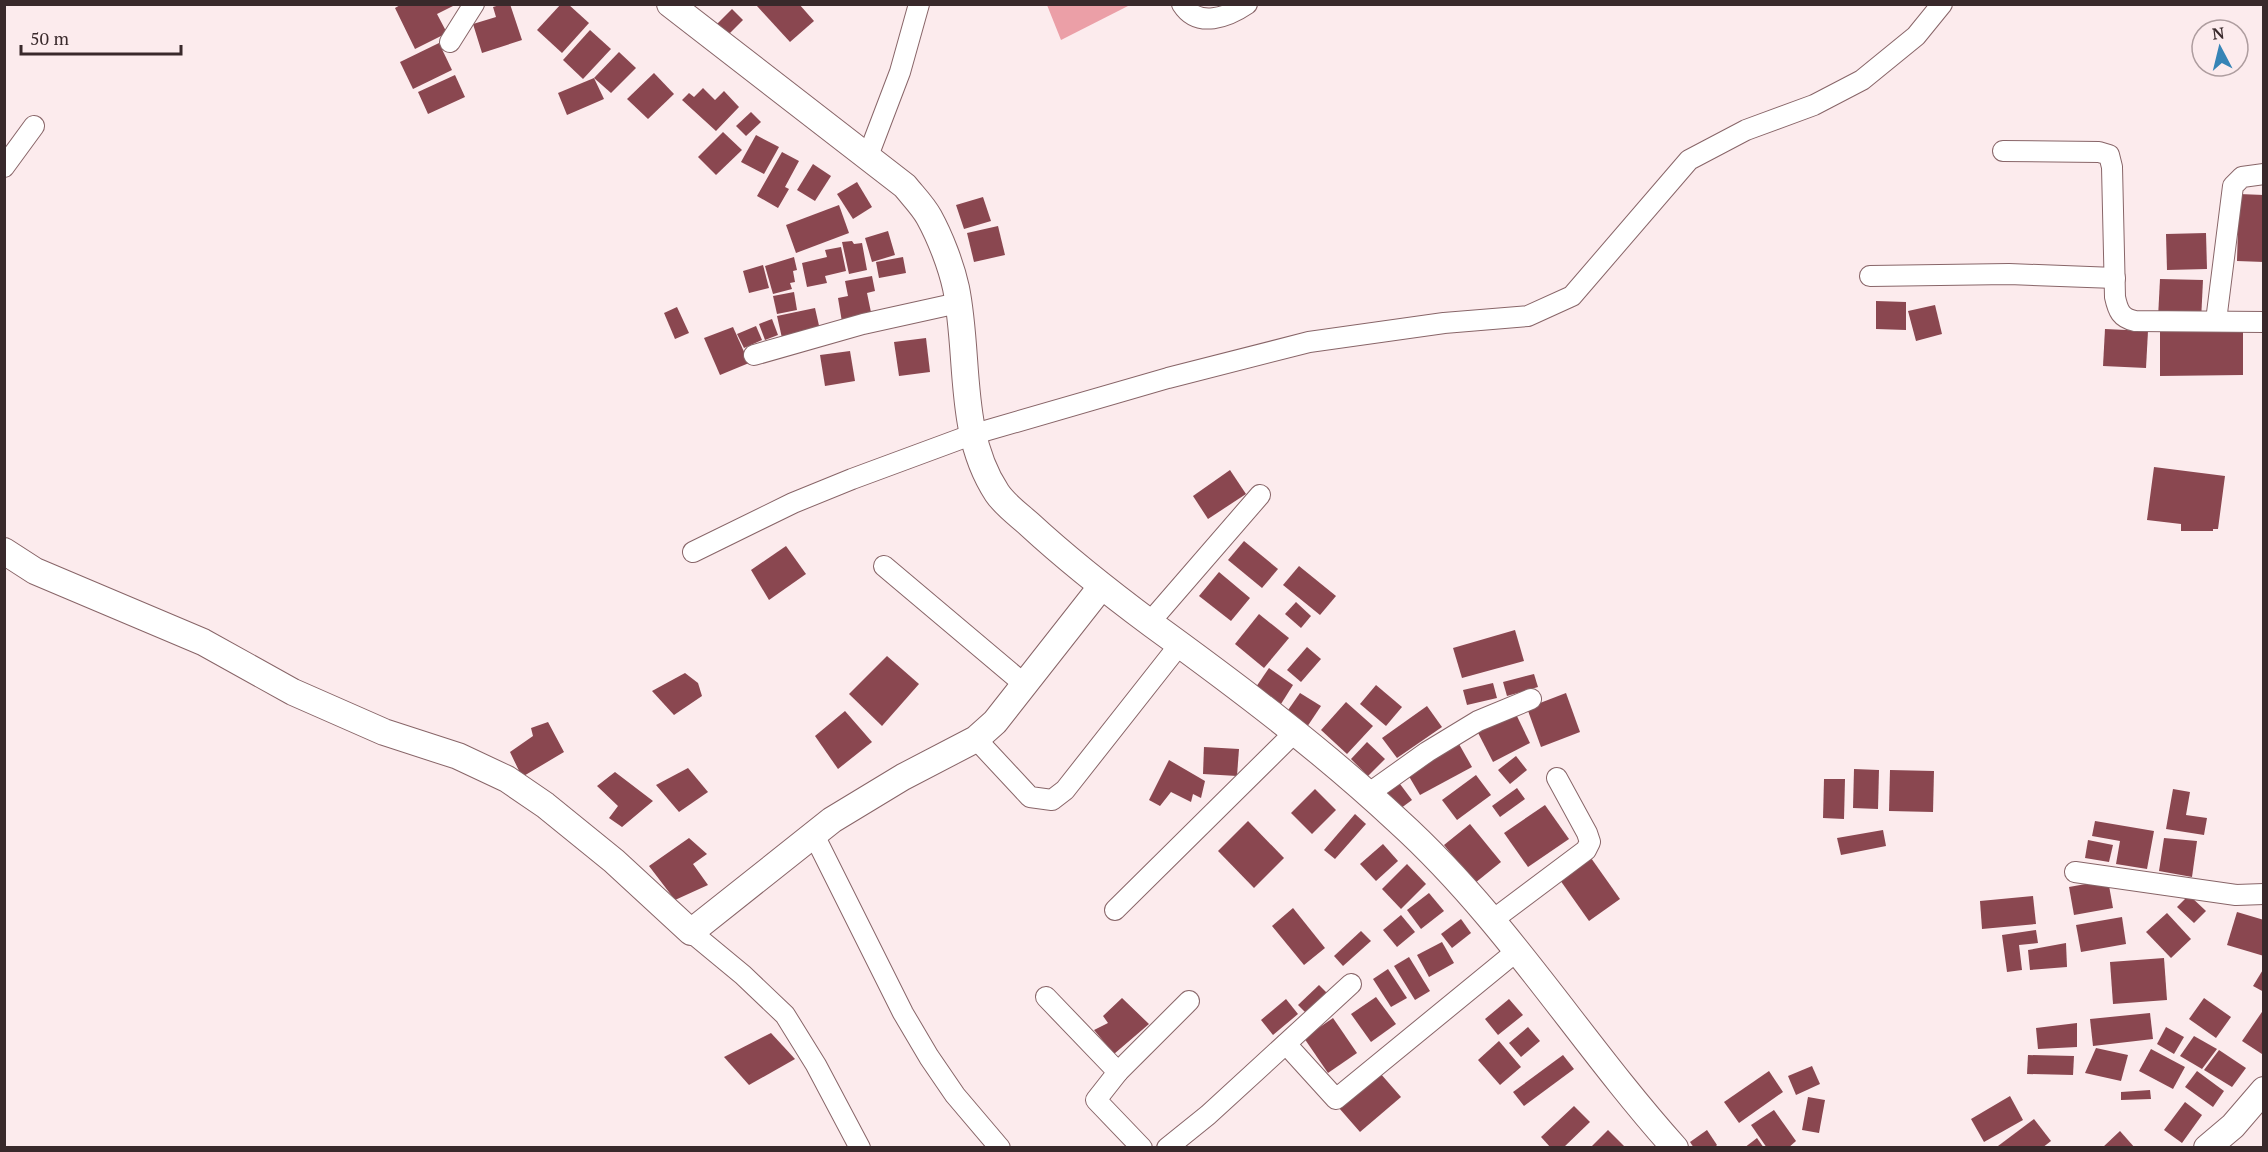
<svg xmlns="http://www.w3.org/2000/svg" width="2268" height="1152" font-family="'PT Serif',serif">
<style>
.forest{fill:#eb9fa7}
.building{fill:#8a4750}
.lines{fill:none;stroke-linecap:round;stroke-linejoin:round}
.minor-casing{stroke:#886568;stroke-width:22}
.tertiary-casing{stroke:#886568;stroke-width:28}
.minor{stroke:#fff;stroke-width:20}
.tertiary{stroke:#fff;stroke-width:26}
</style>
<rect width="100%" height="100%" fill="#fcebed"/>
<path class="forest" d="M1047,5H1130L1061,40Z"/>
<g class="building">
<path d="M402,4H457L437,14L447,33L415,49L395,8Z"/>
<path d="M503,4H510L522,40L482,53L473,24L496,17L493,7Z"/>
<path d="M561,4H568L589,23L562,53L537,30Z"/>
<path d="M759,4H799L814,21L790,42L757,6Z"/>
<path d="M732,9L743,20L728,35L717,24Z"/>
<path d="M590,30L611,49L583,79L563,60Z"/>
<path d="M439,43L452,70L413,89L400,62Z"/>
<path d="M619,52L636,68L611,93L594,78Z"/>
<path d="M654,73L674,94L648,119L627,99Z"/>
<path d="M455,75L465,97L428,114L418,92Z"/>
<path d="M594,78L604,99L567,115L558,93Z"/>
<path d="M703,88L715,100L724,91L739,107L716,131L682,100L689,93L694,97Z"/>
<path d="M751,112L761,122L746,136L736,126Z"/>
<path d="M723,132L742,150L716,175L698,157Z"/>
<path d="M756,135L779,147L764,174L741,162Z"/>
<path d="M782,152L799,161L785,187L789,189L778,208L757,196Z"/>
<path d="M813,164L831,176L815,201L797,190Z"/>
<path d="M857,182L872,207L853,219L837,194Z"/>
<path d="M2239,194L2264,195V262L2237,261Z"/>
<path d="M983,197L991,221L964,229L956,205Z"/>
<path d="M839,205L849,233L796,253L786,225Z"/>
<path d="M998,226L1005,255L974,262L967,233Z"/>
<path d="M888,231L895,255L872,262L865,238Z"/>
<path d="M2206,233L2207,269L2167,270L2166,234Z"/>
<path d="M852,241L854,244L862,243L867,270L849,274L842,242Z"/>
<path d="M841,247L846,271L825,276L827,283L807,287L802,263L827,257L825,250Z"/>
<path d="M794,257L797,270L793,271L795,282L790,283L792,289L773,294L765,266Z"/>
<path d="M903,257L906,273L879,278L876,262Z"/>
<path d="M763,265L769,288L749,293L743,271Z"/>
<path d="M872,276L875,291L867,293L872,317L842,322L838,298L848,296L845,281Z"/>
<path d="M2160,279L2203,280L2201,321L2158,318Z"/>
<path d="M794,292L797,310L777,314L773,296Z"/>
<path d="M1876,301L1906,302V330L1876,329Z"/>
<path d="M1935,305L1942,334L1916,341L1908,311Z"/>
<path d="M677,307L689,333L675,339L664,313Z"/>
<path d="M815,308L820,330L782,338L777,316Z"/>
<path d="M772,319L778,335L765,340L759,324Z"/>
<path d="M756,326L762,340L744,348L737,334Z"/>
<path d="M733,327L749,363L720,375L704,338Z"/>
<path d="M2105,329L2148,331L2146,368L2103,366Z"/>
<path d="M2243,331V375L2160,376V332Z"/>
<path d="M926,338L930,372L899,376L894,342Z"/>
<path d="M850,351L855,381L825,386L820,355Z"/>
<path d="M2154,467L2225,476L2218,529H2213V531H2181V524L2147,520Z"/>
<path d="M1230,470L1246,494L1208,519L1193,496Z"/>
<path d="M1244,541L1278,569L1262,588L1228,560Z"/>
<path d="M786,546L806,574L769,600L751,570Z"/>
<path d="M1299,566L1336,596L1320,615L1283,585Z"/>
<path d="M1219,572L1250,598L1231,621L1199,596Z"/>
<path d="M1296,602L1311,616L1301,628L1285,614Z"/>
<path d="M1259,614L1289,638L1264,668L1235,644Z"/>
<path d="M1515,630L1524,661L1462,678L1453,648Z"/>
<path d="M1307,647L1321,659L1301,682L1287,670Z"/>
<path d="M887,656L919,684L882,726L849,694Z"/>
<path d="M1269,668L1293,685L1281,704L1256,687Z"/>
<path d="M685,673L698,683L702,696L674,715L652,691Z"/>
<path d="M1534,674L1538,687L1507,696L1503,682Z"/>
<path d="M1493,683L1497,698L1467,705L1463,690Z"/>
<path d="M1376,685L1402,707L1386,726L1360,704Z"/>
<path d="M1300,693L1321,706L1307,727L1286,713Z"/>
<path d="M1566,693L1580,732L1541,747L1527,708Z"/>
<path d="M1346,702L1373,726L1347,754L1321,730Z"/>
<path d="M1427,706L1442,727L1397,758L1382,738Z"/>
<path d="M1513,708L1530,743L1493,762L1475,727Z"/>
<path d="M845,711L872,742L838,769L815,736Z"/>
<path d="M548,722L564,752L522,777L510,752L533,736L531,728Z"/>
<path d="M1367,742L1385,759L1368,776L1351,759Z"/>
<path d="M1459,744L1472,767L1420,795L1407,773Z"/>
<path d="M1204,747L1239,749L1237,776L1203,774Z"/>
<path d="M1516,756L1527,770L1510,784L1498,770Z"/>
<path d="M1169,760L1205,781L1201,798L1193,794L1191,802L1171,792L1160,806L1149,800Z"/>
<path d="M688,768L708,792L679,812L656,785Z"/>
<path d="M1854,769L1879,770L1878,809L1853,808Z"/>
<path d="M1890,770L1934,771L1933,812L1889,811Z"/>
<path d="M615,772L653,801L622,827L609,818L618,806L597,786Z"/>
<path d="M1476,775L1491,795L1457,820L1442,800Z"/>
<path d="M1824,779H1845L1844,819L1823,818Z"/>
<path d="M1397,780L1412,800L1393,814L1378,793Z"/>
<path d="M1517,788L1525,799L1500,817L1492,806Z"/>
<path d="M1315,789L1336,810L1312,834L1291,813Z"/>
<path d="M2173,789L2190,792L2186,815L2207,818L2204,835L2166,829Z"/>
<path d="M1545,805L1569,839L1528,867L1504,833Z"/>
<path d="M1355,814L1366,824L1335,859L1324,850Z"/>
<path d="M1248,821L1284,858L1254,888L1218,851Z"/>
<path d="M2095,821L2154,831L2147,869L2116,864L2120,841L2092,836Z"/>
<path d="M1470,824L1501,862L1475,883L1444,845Z"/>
<path d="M1883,830L1886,846L1841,855L1837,838Z"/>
<path d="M689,838L707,854L693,864L708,885L675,900L649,866Z"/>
<path d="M2164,838L2197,841L2192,877L2159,871Z"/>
<path d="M2088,840L2113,845L2109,862L2085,858Z"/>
<path d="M1383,844L1398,861L1376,881L1360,864Z"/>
<path d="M1591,858L1620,899L1589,921L1560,880Z"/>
<path d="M1407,864L1426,884L1401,909L1382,889Z"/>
<path d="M2108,880L2113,908L2074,915L2069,887Z"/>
<path d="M1429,893L1444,911L1421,929L1407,910Z"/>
<path d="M2189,895L2206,911L2194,923L2177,907Z"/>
<path d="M2033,896L2036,924L1982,929L1980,901Z"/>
<path d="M1293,908L1325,948L1304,965L1272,926Z"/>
<path d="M2237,912L2264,920V956L2227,945Z"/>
<path d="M2167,913L2191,939L2171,958L2146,932Z"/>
<path d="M1401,915L1415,932L1397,947L1383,930Z"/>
<path d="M2122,917L2126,944L2081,952L2076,925Z"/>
<path d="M1461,919L1471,933L1452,948L1441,934Z"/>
<path d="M2036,930L2038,943L2019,945L2022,970L2007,972L2002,935Z"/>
<path d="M1361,931L1371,941L1343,966L1334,956Z"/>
<path d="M1442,942L1454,963L1429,977L1417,955Z"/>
<path d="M2066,943L2067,967L2030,970L2028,950Z"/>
<path d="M1409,957L1430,991L1415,1000L1394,966Z"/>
<path d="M2164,958L2167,1000L2113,1004L2110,962Z"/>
<path d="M2264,968V992L2253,986Z"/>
<path d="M1388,969L1407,998L1391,1007L1373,979Z"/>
<path d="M1319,985L1327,993L1307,1014L1298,1005Z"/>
<path d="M1376,997L1396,1024L1371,1042L1351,1014Z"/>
<path d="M1122,998L1149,1024L1114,1054L1094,1030L1108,1023L1103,1016Z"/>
<path d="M2204,998L2231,1017L2216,1038L2189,1019Z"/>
<path d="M1286,999L1298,1014L1273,1035L1261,1020Z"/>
<path d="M1509,999L1523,1015L1498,1035L1485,1019Z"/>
<path d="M2264,1009V1051L2262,1054L2242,1041Z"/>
<path d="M2150,1013L2153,1039L2093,1046L2090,1019Z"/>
<path d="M1333,1018L1357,1053L1328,1073L1304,1038Z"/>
<path d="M2077,1023V1047L2038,1049L2036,1028Z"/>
<path d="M1528,1027L1540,1041L1521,1057L1509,1043Z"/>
<path d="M2166,1027L2184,1037L2174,1054L2157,1044Z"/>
<path d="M771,1033L795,1059L749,1085L724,1057Z"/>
<path d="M2194,1036L2217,1049L2202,1069L2180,1056Z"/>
<path d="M1499,1041L1521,1067L1500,1085L1478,1060Z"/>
<path d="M2096,1048L2128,1055L2121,1081L2085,1073Z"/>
<path d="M2151,1049L2185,1067L2173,1089L2139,1071Z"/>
<path d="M2219,1050L2246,1068L2232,1087L2204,1070Z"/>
<path d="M1563,1055L1574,1069L1524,1106L1513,1092Z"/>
<path d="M2028,1055L2074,1056L2073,1075L2027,1074Z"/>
<path d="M1812,1066L1820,1084L1796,1095L1788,1076Z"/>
<path d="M1769,1071L1783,1092L1739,1123L1724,1102Z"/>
<path d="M2197,1071L2224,1091L2213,1107L2185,1087Z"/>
<path d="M1380,1073L1401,1097L1360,1132L1339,1108Z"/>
<path d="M2150,1090L2151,1099L2121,1100V1092Z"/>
<path d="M2010,1096L2023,1120L1984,1142L1971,1119Z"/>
<path d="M1808,1097L1825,1100L1819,1133L1802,1130Z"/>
<path d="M2185,1102L2202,1115L2182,1143L2164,1130Z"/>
<path d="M1574,1106L1590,1122L1563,1148H1551L1541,1137Z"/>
<path d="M1774,1110L1796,1141L1788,1148H1767L1751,1125Z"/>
<path d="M2034,1119L2051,1141L2042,1148H1999L1998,1146Z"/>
<path d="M1608,1130L1624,1146L1623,1148H1590Z"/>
<path d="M1707,1130L1717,1145L1714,1148H1694L1690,1142Z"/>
<path d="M2120,1131L2135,1148H2102Z"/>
<path d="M1757,1138L1764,1148H1744Z"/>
</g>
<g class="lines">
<g class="minor-casing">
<g id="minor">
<path d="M1182,4C1198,29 1228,17 1247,4"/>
<path d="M450,42L474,4"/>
<path d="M2003,151L2099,152L2109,155L2112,167L2115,297C2118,311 2121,318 2135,321L2264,322"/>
<path d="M868,156L900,72L919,4"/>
<path d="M4,167L34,126"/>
<path d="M1870,276L2009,274L2115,278"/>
<path d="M2216,321L2233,186L2242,177L2264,174"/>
<path d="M754,355L863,324L958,303"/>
<path d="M693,552L793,503L852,479L971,435L1168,378L1309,342L1444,323L1528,316L1572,296L1689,160L1746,130L1814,105L1862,80L1916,36L1942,4"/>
<path d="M884,566L1024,684"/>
<path d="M1150,622L1260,495"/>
<path d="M976,739L1030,797L1052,800L1065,790L1180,644"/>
<path d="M1368,794L1427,752L1478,721L1531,699"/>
<path d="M814,835L903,1013L929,1057L955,1095L1000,1148"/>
<path d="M2075,872L2236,895L2264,894"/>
<path d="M1115,910L1294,733"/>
<path d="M1494,919L1586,850L1590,842L1587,833L1557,778"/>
<path d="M691,932L743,975L785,1015L816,1065L860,1148"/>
<path d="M1046,997L1118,1072L1096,1100L1142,1148"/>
<path d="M1286,1044L1336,1099L1518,950"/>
<path d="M1118,1072L1189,1001"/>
<path d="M1167,1148L1208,1115L1351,984"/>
</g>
</g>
<g class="tertiary-casing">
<g id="tertiary">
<path d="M670,4L905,186C913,196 923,206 929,217C940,237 951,265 956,288C970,357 957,432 997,493C1005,505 1019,515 1029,524C1069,561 1110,593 1153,625C1237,686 1322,750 1398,821C1506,919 1579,1041 1675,1148"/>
<path d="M4,551L35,571L203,642L293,692L384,732L458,756L507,779L545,805L614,861L691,932L832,820L903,777L976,739L995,722L1101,587"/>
<path d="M2207,1148L2233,1126L2264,1090"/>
</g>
</g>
<use href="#minor" class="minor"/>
<use href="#tertiary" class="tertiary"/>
</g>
<rect width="2268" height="1152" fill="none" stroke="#39292b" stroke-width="12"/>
<g transform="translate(2220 48) rotate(353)"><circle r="28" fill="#fcebed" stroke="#ae9d9f" stroke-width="1.5"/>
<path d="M0-4.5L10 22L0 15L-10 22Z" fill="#3684b6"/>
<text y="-9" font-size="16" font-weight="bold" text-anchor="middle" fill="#39292b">N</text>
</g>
<path d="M21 45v9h160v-9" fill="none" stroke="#39292b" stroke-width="3"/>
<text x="30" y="45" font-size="18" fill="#39292b" stroke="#fcebed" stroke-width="4.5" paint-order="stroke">50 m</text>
</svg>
